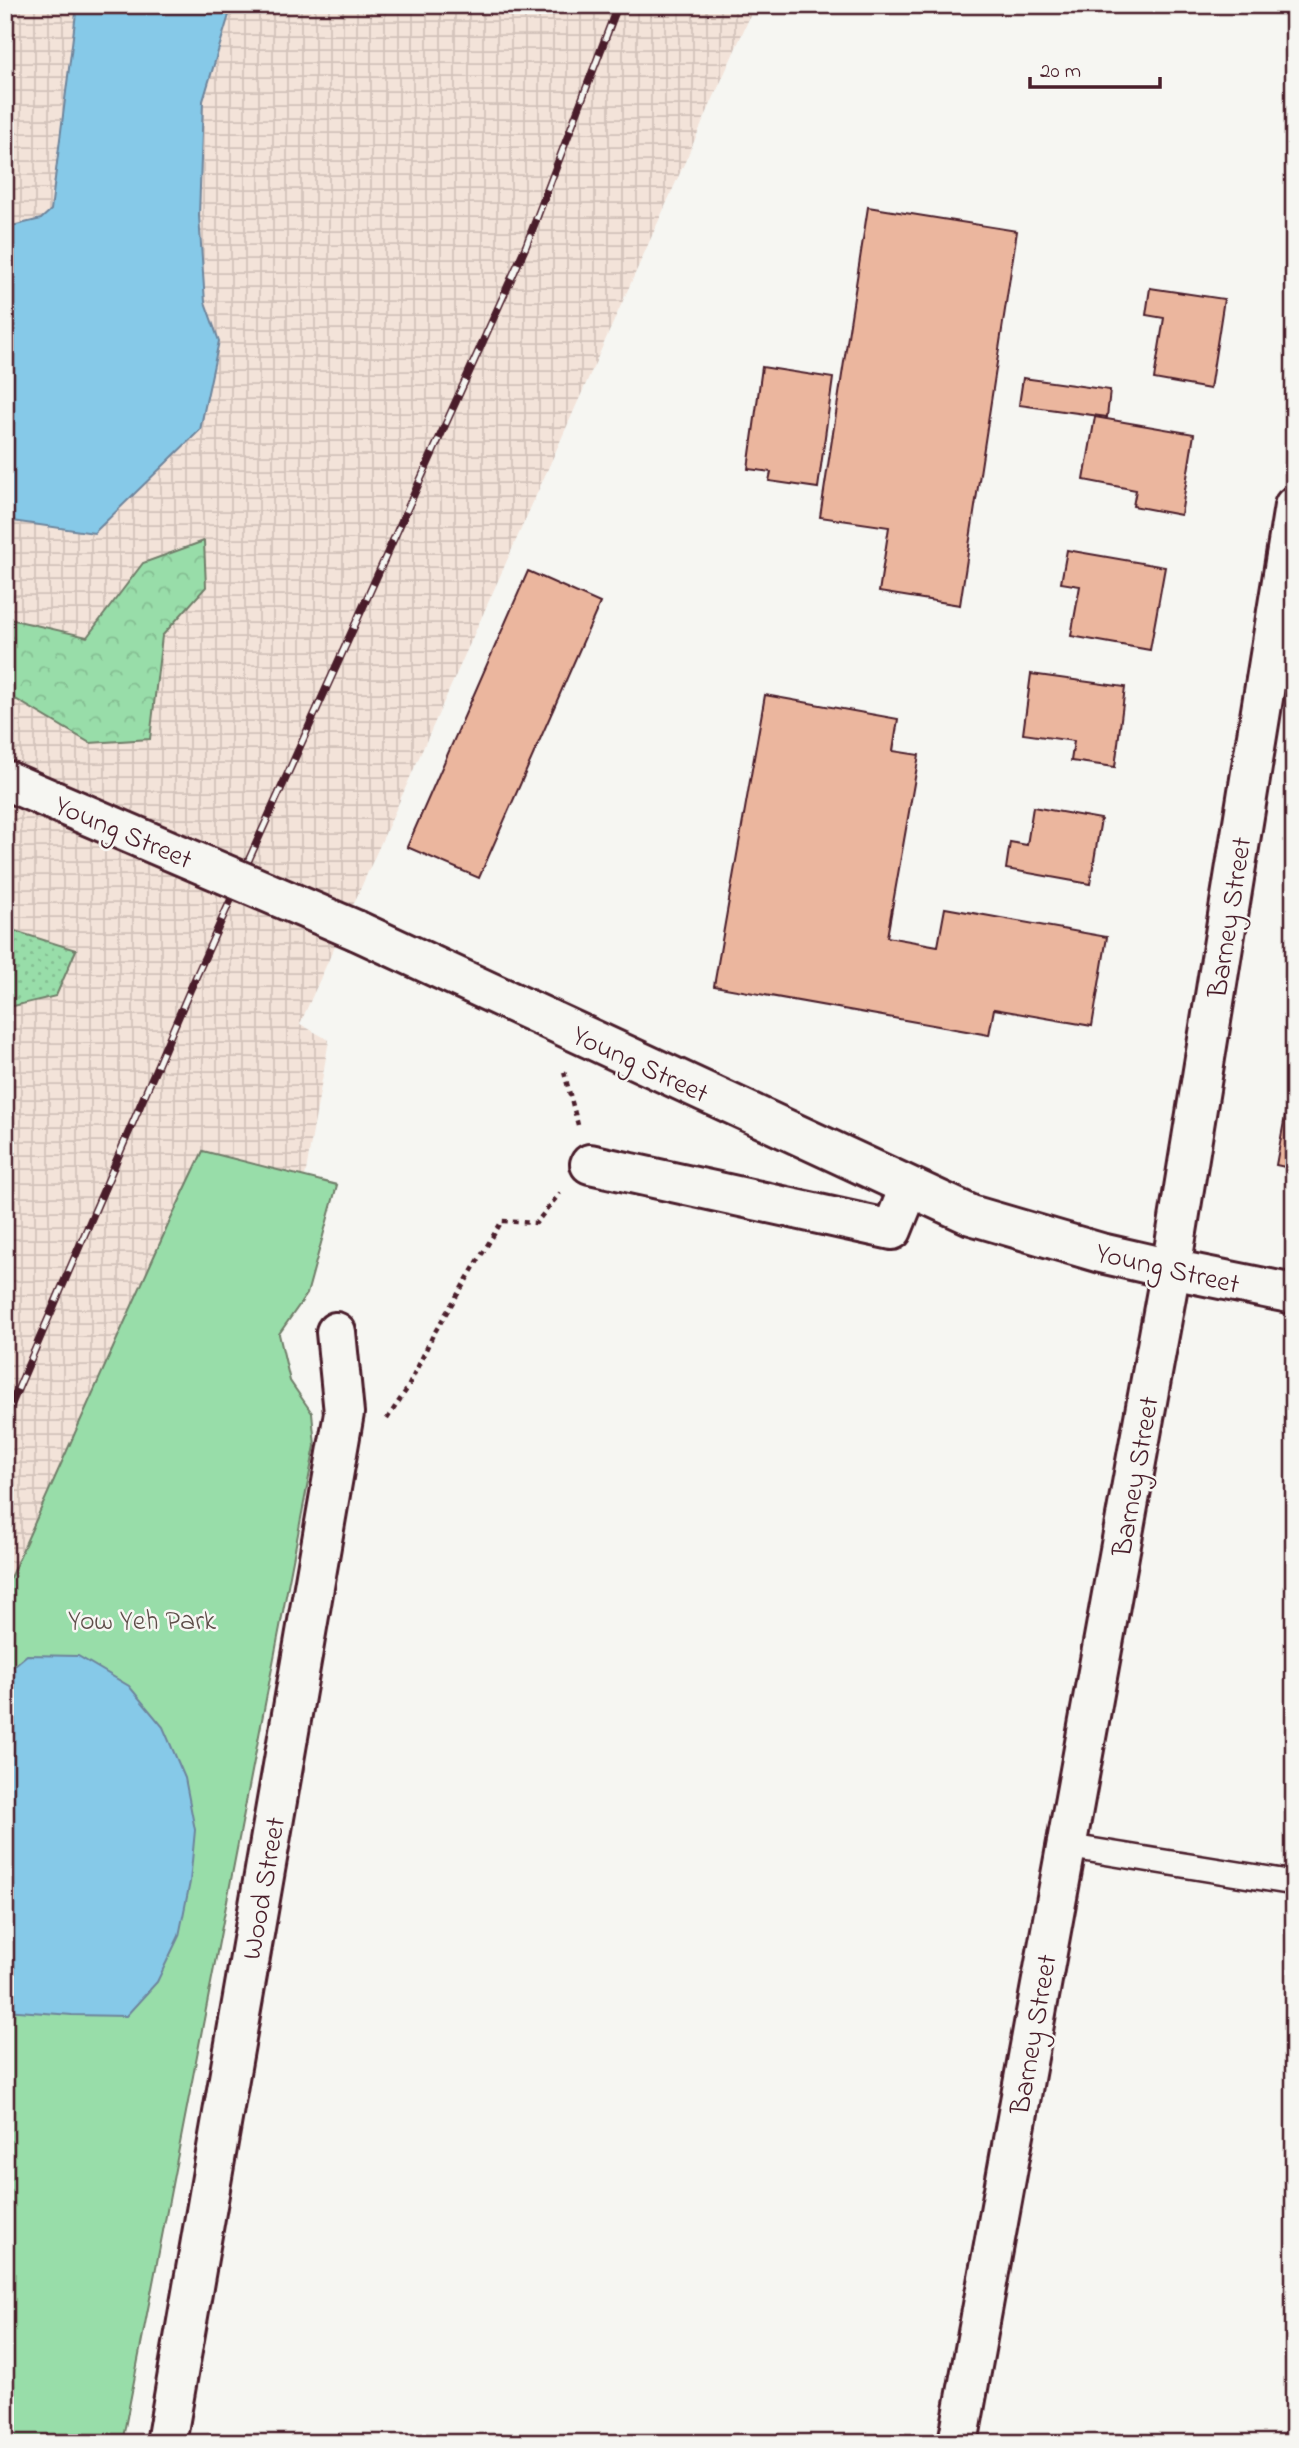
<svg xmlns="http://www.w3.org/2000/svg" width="1299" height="2448" font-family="'Indie Flower',sans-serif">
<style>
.industrial{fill:url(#industrial-grid)}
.grass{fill:url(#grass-dots);stroke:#717e6a;stroke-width:2}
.forest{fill:url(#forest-crowns);stroke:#717e6a;stroke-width:2}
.park{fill:#98dda9;stroke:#717e6a;stroke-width:2}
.water{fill:#86c9e8;stroke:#6e859c;stroke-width:2}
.building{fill:#ebb69e;stroke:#4a1f2b;stroke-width:2}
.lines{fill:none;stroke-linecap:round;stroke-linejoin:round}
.service-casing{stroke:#4a1f2b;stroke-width:28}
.minor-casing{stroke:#4a1f2b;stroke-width:44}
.tertiary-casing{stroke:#4a1f2b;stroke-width:44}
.path{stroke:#4a1f2b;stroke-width:4.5;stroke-dasharray:5 5;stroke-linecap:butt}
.service{stroke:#f6f6f2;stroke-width:23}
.minor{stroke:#f6f6f2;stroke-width:38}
.tertiary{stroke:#f6f6f2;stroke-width:38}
.rail-casing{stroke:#4a1f2b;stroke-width:8}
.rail{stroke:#f6f6f2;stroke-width:5;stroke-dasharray:16;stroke-linecap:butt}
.tertiary-bridge-casing{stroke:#4a1f2b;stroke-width:44;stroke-linecap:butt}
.tertiary-bridge{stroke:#f6f6f2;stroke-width:38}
.labels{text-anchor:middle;stroke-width:5;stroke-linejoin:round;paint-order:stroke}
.street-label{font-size:28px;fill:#4a1f2b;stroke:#f6f6f2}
.park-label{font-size:28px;fill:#5e4e4a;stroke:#f6f6f2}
</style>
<defs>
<pattern id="industrial-grid" width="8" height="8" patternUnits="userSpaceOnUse" patternTransform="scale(1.75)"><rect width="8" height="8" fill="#f3e3d9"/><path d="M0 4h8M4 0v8" fill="none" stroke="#d2c2ba"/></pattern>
<pattern id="grass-dots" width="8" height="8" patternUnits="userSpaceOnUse" patternTransform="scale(1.75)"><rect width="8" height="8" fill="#98dda9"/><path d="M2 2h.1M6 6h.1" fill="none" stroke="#84bd92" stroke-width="1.8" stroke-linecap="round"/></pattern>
<pattern id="forest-crowns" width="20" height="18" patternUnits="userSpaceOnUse" patternTransform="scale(1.75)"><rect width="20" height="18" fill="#98dda9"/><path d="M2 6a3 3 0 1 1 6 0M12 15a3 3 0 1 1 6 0" fill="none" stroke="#84bd92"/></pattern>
</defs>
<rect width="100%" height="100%" fill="#f6f6f2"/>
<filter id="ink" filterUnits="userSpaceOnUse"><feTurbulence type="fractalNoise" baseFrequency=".0143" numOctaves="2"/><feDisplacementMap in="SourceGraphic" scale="14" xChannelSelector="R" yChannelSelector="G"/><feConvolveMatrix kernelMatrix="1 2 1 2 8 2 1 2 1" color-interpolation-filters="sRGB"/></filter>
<g filter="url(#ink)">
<path class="industrial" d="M5,5H755L300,1024L329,1040L83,2443H5Z"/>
<path class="grass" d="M5,928L76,950L56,996L5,1008Z"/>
<path class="forest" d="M204,541L206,587L162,636L150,739L90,743L17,700L5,698V618L87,637L143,563Z"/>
<path class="park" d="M203,1151L337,1185L307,1294L279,1334L290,1381L312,1413L315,1446L122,2443H5V1589L169,1223Z"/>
<g class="water">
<path d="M5,5H14L5,90Z"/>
<path d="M77,5H232L203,101L199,216L205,302L219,341L200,430L94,533L5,520V218L12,226L41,219L51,210Z"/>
<path d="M27,1655L78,1656L129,1686L163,1727L185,1778L195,1830L190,1882L179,1936L157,1982L126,2016L72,2015L5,2010V1673Z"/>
</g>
<g class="building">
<path d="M868,207L1017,231L960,605L879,592L889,527L820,517Z"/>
<path d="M1150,288L1224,299L1210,389L1154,379L1164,318L1146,315Z"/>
<path d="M762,367L833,378L818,488L769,481L771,472L748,469Z"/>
<path d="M1023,378L1110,390L1107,417L1019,405Z"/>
<path d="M1095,417L1194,434L1181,515L1133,506L1136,490L1084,480Z"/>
<path d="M1067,550L1165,567L1150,650L1071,636L1080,586L1061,583Z"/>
<path d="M528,571L600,603L479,878L407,847Z"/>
<path d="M1031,674L1125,687L1115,767L1071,761L1074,741L1023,734Z"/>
<path d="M765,695L898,719L893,751L919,755L887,937L938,946L945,908L1107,937L1092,1026L994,1009L989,1035L714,986Z"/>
<path d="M1033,807L1101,819L1090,884L1006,869L1010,842L1027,845Z"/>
<path d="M1294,1067V1169L1276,1165Z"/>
</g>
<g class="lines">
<g class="service-casing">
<path id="service" d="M1066,1846L1294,1883"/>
</g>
<g class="minor-casing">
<g id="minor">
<path d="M590,1164L892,1230L909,1188"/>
<path d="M1171,1269L1294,1294"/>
<path d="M166,2443L344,1413L336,1332"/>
<path d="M958,2443L1171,1269L1294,506"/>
</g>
</g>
<g class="tertiary-casing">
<g id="tertiary">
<path d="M5,780L110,825"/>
<path d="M358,931L971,1215L1101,1253L1171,1269"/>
</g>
</g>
<g class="path">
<path d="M564,1072L578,1125"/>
<path d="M387,1419L407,1389L433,1335L502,1221L536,1223L560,1193"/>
</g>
<use href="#service" class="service"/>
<use href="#minor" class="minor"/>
<use href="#tertiary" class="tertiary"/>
<g class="rail-casing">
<path id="rail" d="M5,1419L190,990L526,246L618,5"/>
</g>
<use href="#rail" class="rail"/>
<g class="tertiary-bridge-casing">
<path id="tertiary-bridge" d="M110,825L358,931"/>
</g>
<use href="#tertiary-bridge" class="tertiary-bridge"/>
</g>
</g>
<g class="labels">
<g class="street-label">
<text transform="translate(124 831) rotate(23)" y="10">Young Street</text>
<text transform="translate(1228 917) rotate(-81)" y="10">Barney Street</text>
<text transform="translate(641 1063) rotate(25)" y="10">Young Street</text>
<text transform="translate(1168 1267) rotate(13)" y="10">Young Street</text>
<text transform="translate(1134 1476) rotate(-80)" y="10">Barney Street</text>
<text transform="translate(262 1888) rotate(-80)" y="10">Wood Street</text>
<text transform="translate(1032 2034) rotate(-80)" y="10">Barney Street</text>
</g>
<g class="park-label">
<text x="142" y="1629">Yow Yeh Park</text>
</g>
</g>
<rect width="1299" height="2448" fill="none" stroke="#f6f6f2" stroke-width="28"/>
<rect x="14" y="14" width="1271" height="2420" fill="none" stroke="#4a1f2b" stroke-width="2.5" filter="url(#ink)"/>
<path d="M1030 77v10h130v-10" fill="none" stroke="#4a1f2b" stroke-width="3.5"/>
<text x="1040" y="77" font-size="21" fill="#4a1f2b" stroke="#f6f6f2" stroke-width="5" paint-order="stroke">20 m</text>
</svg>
